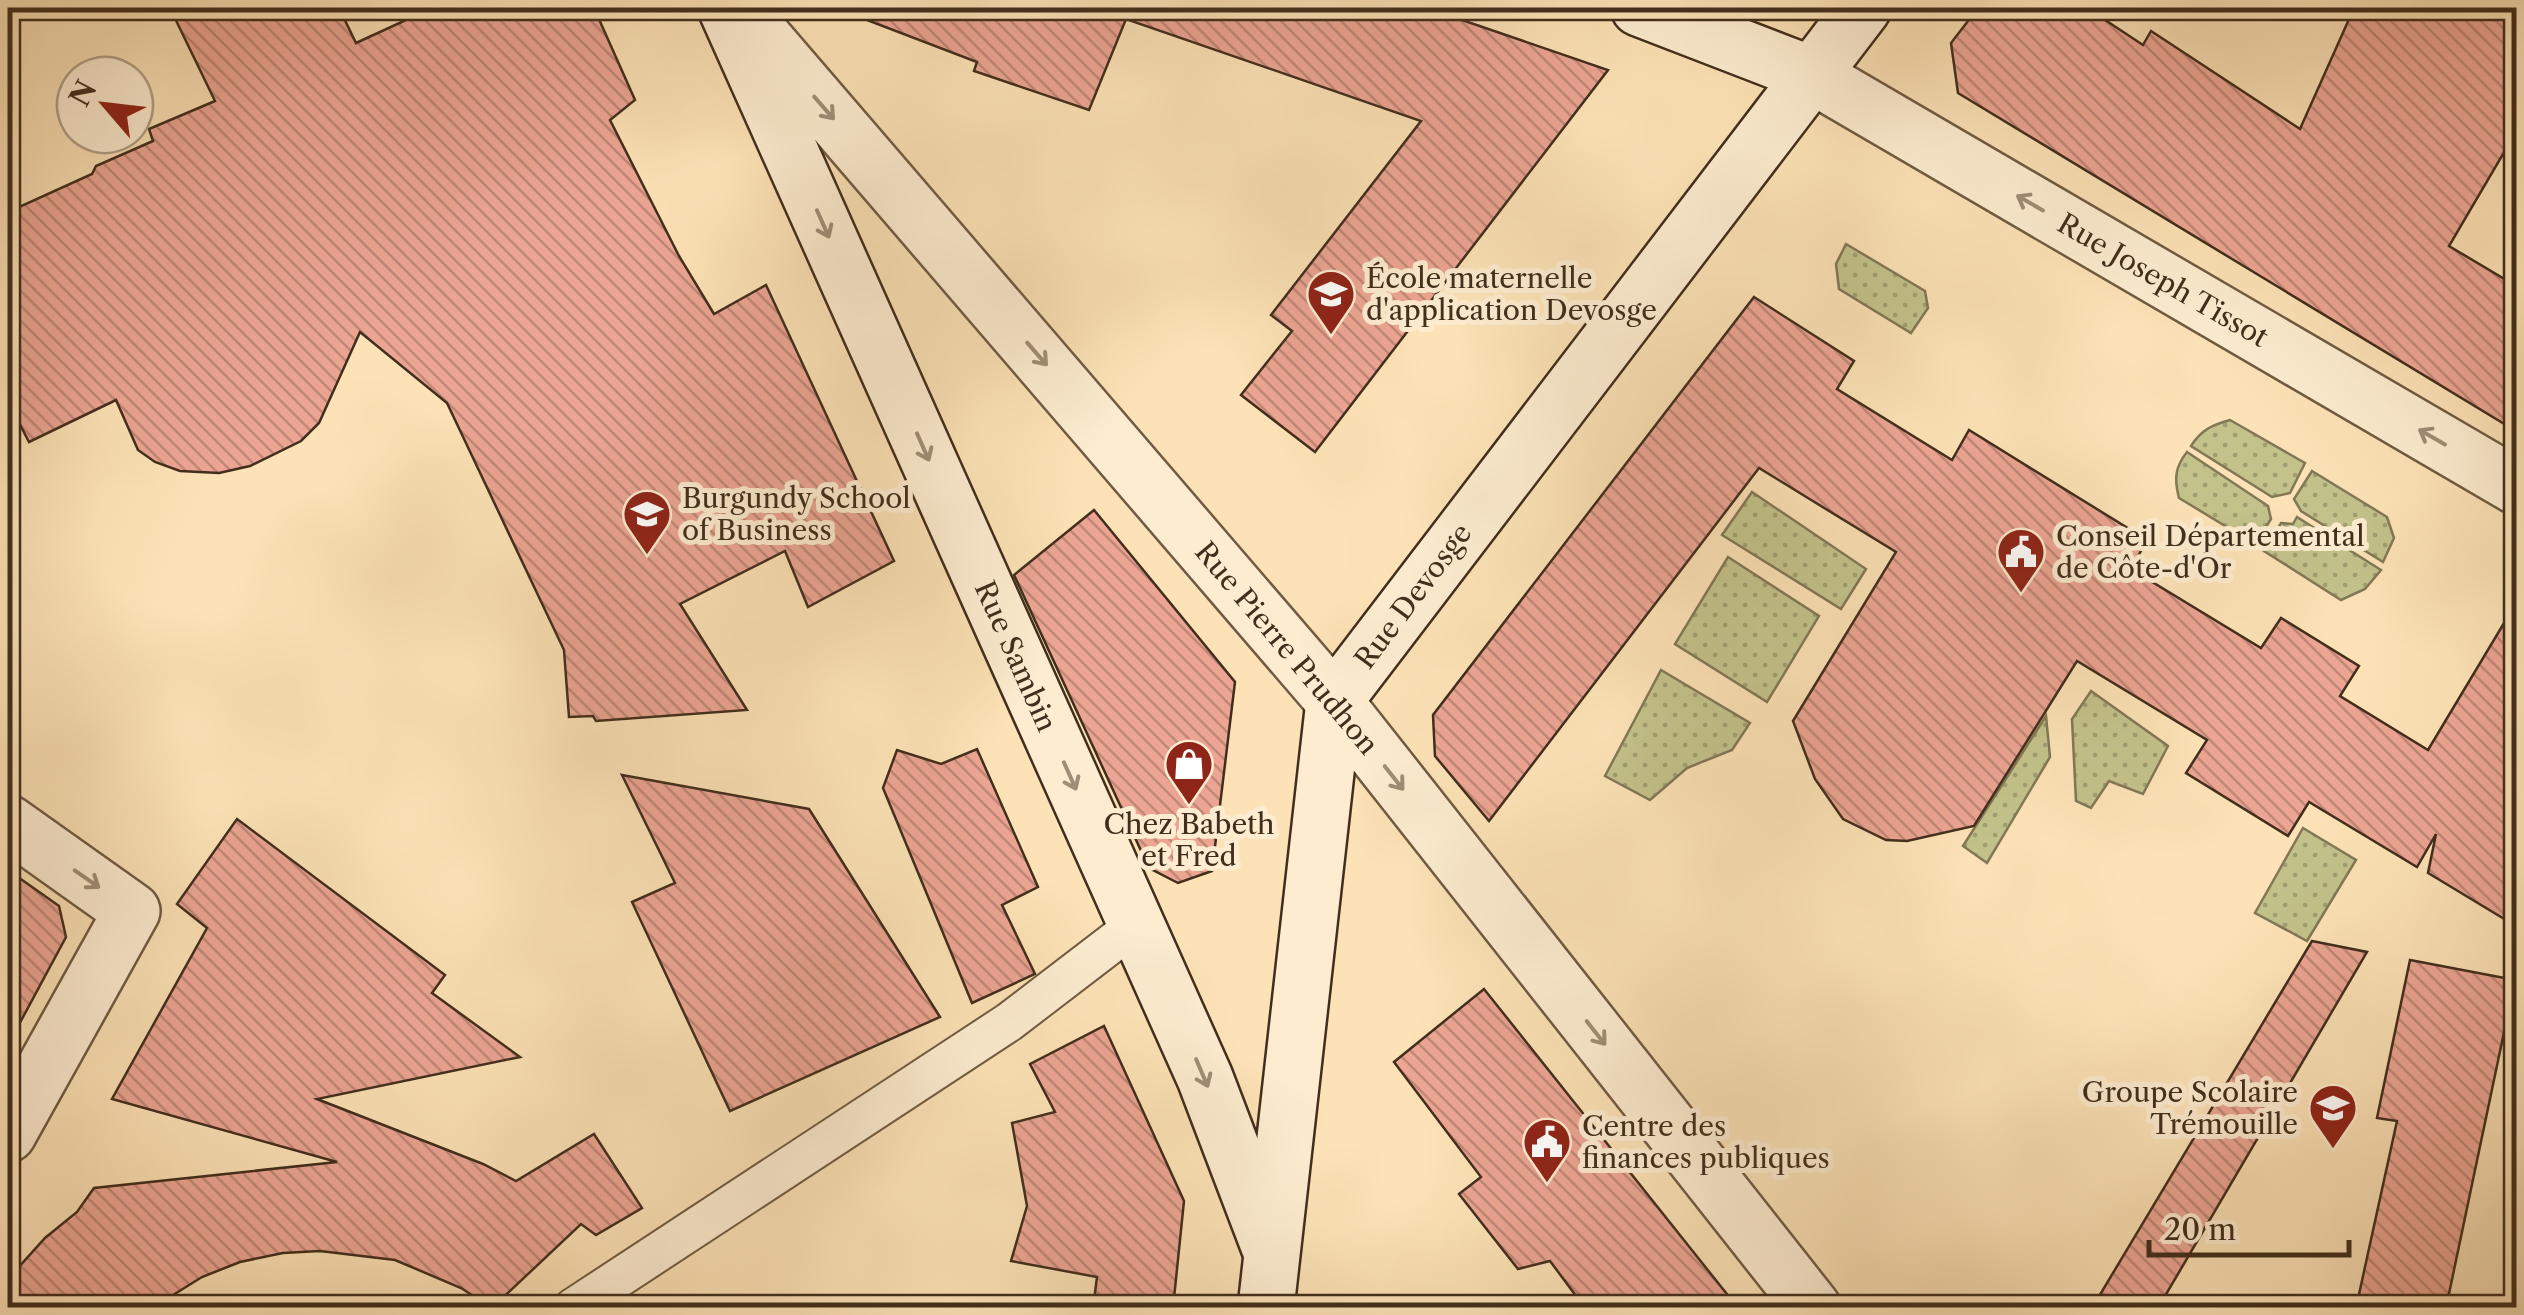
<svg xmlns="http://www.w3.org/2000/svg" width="2524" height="1315" font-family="'Libre Caslon Text',serif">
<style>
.grass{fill:url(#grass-dots);stroke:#827854;stroke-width:2.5}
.building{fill:url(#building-back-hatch);stroke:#422e1c;stroke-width:2.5}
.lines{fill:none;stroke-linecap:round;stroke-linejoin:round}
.service-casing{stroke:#705b42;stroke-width:42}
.minor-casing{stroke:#705b42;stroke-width:60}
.secondary-casing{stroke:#422e1c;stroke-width:60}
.service{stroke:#fdecd0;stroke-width:38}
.minor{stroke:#fdecd0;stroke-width:55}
.secondary{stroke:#fdecd0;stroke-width:55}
.oneway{stroke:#a08d76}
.labels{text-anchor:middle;stroke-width:10;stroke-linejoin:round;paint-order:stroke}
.poi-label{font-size:28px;fill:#422e1c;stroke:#fdecd0;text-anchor:start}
.street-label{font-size:28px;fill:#422e1c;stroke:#fdecd0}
</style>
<defs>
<pattern id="grass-dots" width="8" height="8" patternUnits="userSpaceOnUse" patternTransform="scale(2.5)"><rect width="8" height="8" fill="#c3c28b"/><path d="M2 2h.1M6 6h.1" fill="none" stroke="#a09e71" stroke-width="1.8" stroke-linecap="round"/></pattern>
<pattern id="building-back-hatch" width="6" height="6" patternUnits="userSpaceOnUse" patternTransform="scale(2.5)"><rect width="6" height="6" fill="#eca593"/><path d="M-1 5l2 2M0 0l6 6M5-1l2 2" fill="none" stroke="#c18777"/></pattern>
</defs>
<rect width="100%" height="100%" fill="#fce2b6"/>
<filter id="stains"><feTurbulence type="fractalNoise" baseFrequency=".002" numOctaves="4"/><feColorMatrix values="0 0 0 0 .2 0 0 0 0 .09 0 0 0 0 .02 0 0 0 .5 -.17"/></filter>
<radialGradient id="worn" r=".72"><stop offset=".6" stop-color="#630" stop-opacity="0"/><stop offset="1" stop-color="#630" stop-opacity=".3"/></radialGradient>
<g class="grass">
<path d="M1846,244L1925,291L1928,308L1911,333L1839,289L1836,264Z"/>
<path d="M2230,420L2305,463L2290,493L2272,497L2191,446C2201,430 2212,425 2230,420Z"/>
<path d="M2187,452L2268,506L2271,519L2255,544L2179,498C2174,479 2175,467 2187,452Z"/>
<path d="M2312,471L2387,517L2394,538L2383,562L2301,511L2294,499Z"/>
<path d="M1752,492L1866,569L1841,609L1722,535Z"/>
<path d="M2297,517L2381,570L2365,589L2341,600L2264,551L2281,523L2293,524Z"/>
<path d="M1728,557L1819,616L1767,702L1675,644Z"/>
<path d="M1661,670L1750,723L1732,750L1687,768L1650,800L1605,776Z"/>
<path d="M2091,691L2168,746L2143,794L2109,781L2091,808L2076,801L2072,719Z"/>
<path d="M2046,716L2050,757L1987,863L1963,846Z"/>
<path d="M2303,828L2356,860L2307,941L2255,913Z"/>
</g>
<g class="building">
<path d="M170,8H339L356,43L432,8H594L635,100L610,120L679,256L714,314L766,285L894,561L808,607L785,551L680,604L747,710L596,721L593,716L569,717L564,650L447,403L360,332L319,423L301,441L250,466L219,473L180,471L155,462L138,450L116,400L29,442L8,401V212L92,174L96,166L153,141L149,129L215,101Z"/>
<path d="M847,8H1427L1608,70L1315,452L1241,395L1292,331L1271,315L1421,121L1126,19L1089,110L974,71L977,62L846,12Z"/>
<path d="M1978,8H2087L2143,45L2151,31L2300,129L2354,8H2516V132L2449,246L2516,286V431L1958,93L1951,43Z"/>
<path d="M1754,297L1854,361L1837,389L1952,460L1969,430L2147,540L2131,569L2261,648L2281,618L2359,666L2340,696L2428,750L2516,603V926L2428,873L2436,834L2417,867L2309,802L2288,836L2186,773L2207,740L2077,661L1974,826L1907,841L1886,840L1843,819L1815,779L1793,721L1896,552L1759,468L1489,821L1435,756L1433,715Z"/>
<path d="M1094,510L1235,682L1212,871L1178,883L1149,868L1014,575Z"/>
<path d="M977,749L1038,887L1002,905L1035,974L972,1003L883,788L897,750L941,764Z"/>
<path d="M622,775L809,809L940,1017L730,1111L632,902L675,883Z"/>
<path d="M237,819L445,975L432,993L520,1057L317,1099L483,1164L516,1181L594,1134L642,1208L596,1235L581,1224L492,1308L461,1288L395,1260L320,1251L283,1253L240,1262L202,1277L152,1308H8V1279L45,1238L77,1212L94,1188L337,1162L112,1099L207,928L177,904Z"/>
<path d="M8,870L59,906L66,937L8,1045Z"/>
<path d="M2312,941L2367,952L2158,1308H2092Z"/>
<path d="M2410,960L2515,980L2446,1308H2356L2397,1121L2377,1118Z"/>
<path d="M1484,989L1738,1308H1585L1550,1261L1518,1269L1459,1194L1481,1177L1394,1062Z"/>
<path d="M1104,1026L1184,1201L1173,1308H1093L1097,1277L1011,1261L1027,1206L1012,1123L1055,1112L1030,1064Z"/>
</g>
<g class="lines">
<g class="service-casing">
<path id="service" d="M573,1308L1009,1022L1137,924"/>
</g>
<g class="minor-casing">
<g id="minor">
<path d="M738,8L1334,701L1813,1308"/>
<path d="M1810,74L2516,486"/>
<path d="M8,823L132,911L8,1134"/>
</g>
</g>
<g class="secondary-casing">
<g id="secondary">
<path d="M726,8L1205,1078L1269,1246"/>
<path d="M1639,8L1810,74"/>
<path d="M1266,1308L1334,701L1863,8"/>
</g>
</g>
<use href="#service" class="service"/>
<use href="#minor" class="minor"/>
<use href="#secondary" class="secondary"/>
</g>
<defs><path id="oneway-shaft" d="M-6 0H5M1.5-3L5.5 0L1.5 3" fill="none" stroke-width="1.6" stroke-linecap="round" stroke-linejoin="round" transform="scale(2.5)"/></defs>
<g class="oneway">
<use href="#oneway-shaft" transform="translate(824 108) rotate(49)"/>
<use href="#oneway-shaft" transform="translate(2030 203) rotate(-150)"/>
<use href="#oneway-shaft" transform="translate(823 224) rotate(66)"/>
<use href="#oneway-shaft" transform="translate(1037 354) rotate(49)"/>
<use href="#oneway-shaft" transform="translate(2432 437) rotate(-150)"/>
<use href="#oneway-shaft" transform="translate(923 447) rotate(66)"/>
<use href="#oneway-shaft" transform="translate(1070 776) rotate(66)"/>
<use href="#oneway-shaft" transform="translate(1394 778) rotate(52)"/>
<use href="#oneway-shaft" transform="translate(87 879) rotate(35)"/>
<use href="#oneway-shaft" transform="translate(1596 1033) rotate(52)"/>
<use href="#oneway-shaft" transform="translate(1202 1073) rotate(67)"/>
</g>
<defs>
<g id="school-pin" transform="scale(2.5)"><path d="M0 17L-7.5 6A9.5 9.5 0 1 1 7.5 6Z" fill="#8f2418" stroke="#fdecd0"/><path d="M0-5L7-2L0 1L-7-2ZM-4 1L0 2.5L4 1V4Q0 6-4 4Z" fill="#fff"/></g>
<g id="university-pin" transform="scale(2.5)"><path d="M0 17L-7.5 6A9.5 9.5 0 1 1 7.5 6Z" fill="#8f2418" stroke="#fdecd0"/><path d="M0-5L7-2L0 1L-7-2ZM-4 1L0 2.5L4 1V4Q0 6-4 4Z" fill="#fff"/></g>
<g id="civic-pin" transform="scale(2.5)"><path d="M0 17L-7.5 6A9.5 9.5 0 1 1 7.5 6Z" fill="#8f2418" stroke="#fdecd0"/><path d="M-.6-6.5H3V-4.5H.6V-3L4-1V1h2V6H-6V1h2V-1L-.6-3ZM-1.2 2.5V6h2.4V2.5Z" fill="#fff"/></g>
<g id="shop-pin" transform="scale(2.5)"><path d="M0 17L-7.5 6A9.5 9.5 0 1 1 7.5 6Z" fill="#8f2418" stroke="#fdecd0"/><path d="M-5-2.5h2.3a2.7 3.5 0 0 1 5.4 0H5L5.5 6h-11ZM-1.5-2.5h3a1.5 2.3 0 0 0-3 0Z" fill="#fff"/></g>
</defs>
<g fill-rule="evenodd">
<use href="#school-pin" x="1331" y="294"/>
<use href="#university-pin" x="647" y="514"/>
<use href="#civic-pin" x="2021" y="552"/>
<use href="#shop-pin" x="1189" y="764"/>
<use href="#school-pin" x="2333" y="1108"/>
<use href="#civic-pin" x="1547" y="1142"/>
</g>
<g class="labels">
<g class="poi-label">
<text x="1366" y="288">École maternelle<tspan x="1366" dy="32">d'application Devosge</tspan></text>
<text x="682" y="508">Burgundy School<tspan x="682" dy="32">of Business</tspan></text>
<text x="2056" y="546">Conseil Départemental<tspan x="2056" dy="32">de Côte-d'Or</tspan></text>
<text x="1189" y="834" text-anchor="middle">Chez Babeth<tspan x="1189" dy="32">et Fred</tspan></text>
<text x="2298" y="1102" text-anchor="end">Groupe Scolaire<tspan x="2298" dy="32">Trémouille</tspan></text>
<text x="1582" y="1136">Centre des<tspan x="1582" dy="32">finances publiques</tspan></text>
</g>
<g class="street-label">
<text transform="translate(2163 280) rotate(30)" y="10">Rue Joseph Tissot</text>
<text transform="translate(1413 596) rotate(-53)" y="10">Rue Devosge</text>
<text transform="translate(1287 648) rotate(50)" y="10">Rue Pierre Prudhon</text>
<text transform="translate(1016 656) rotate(66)" y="10">Rue Sambin</text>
</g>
</g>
<rect width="2524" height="1315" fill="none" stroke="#fce2b6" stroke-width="40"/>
<rect x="10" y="10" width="2504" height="1295" fill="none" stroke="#422e1c" stroke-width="5"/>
<rect x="20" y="20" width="2484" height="1275" fill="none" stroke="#422e1c" stroke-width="2.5"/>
<g transform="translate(105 105) rotate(298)"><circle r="48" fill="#fdecd0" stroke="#b2a088" stroke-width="2.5"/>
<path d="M0-8L18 38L0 25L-18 38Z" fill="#8f2418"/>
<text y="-15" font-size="28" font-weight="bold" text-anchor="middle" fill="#422e1c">N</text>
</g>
<path d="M2149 1240v15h200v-15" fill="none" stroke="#422e1c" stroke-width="5"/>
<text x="2164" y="1240" font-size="30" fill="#422e1c" stroke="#fdecd0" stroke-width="8" paint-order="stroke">20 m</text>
<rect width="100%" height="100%" filter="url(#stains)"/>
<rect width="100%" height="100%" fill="url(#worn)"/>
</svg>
